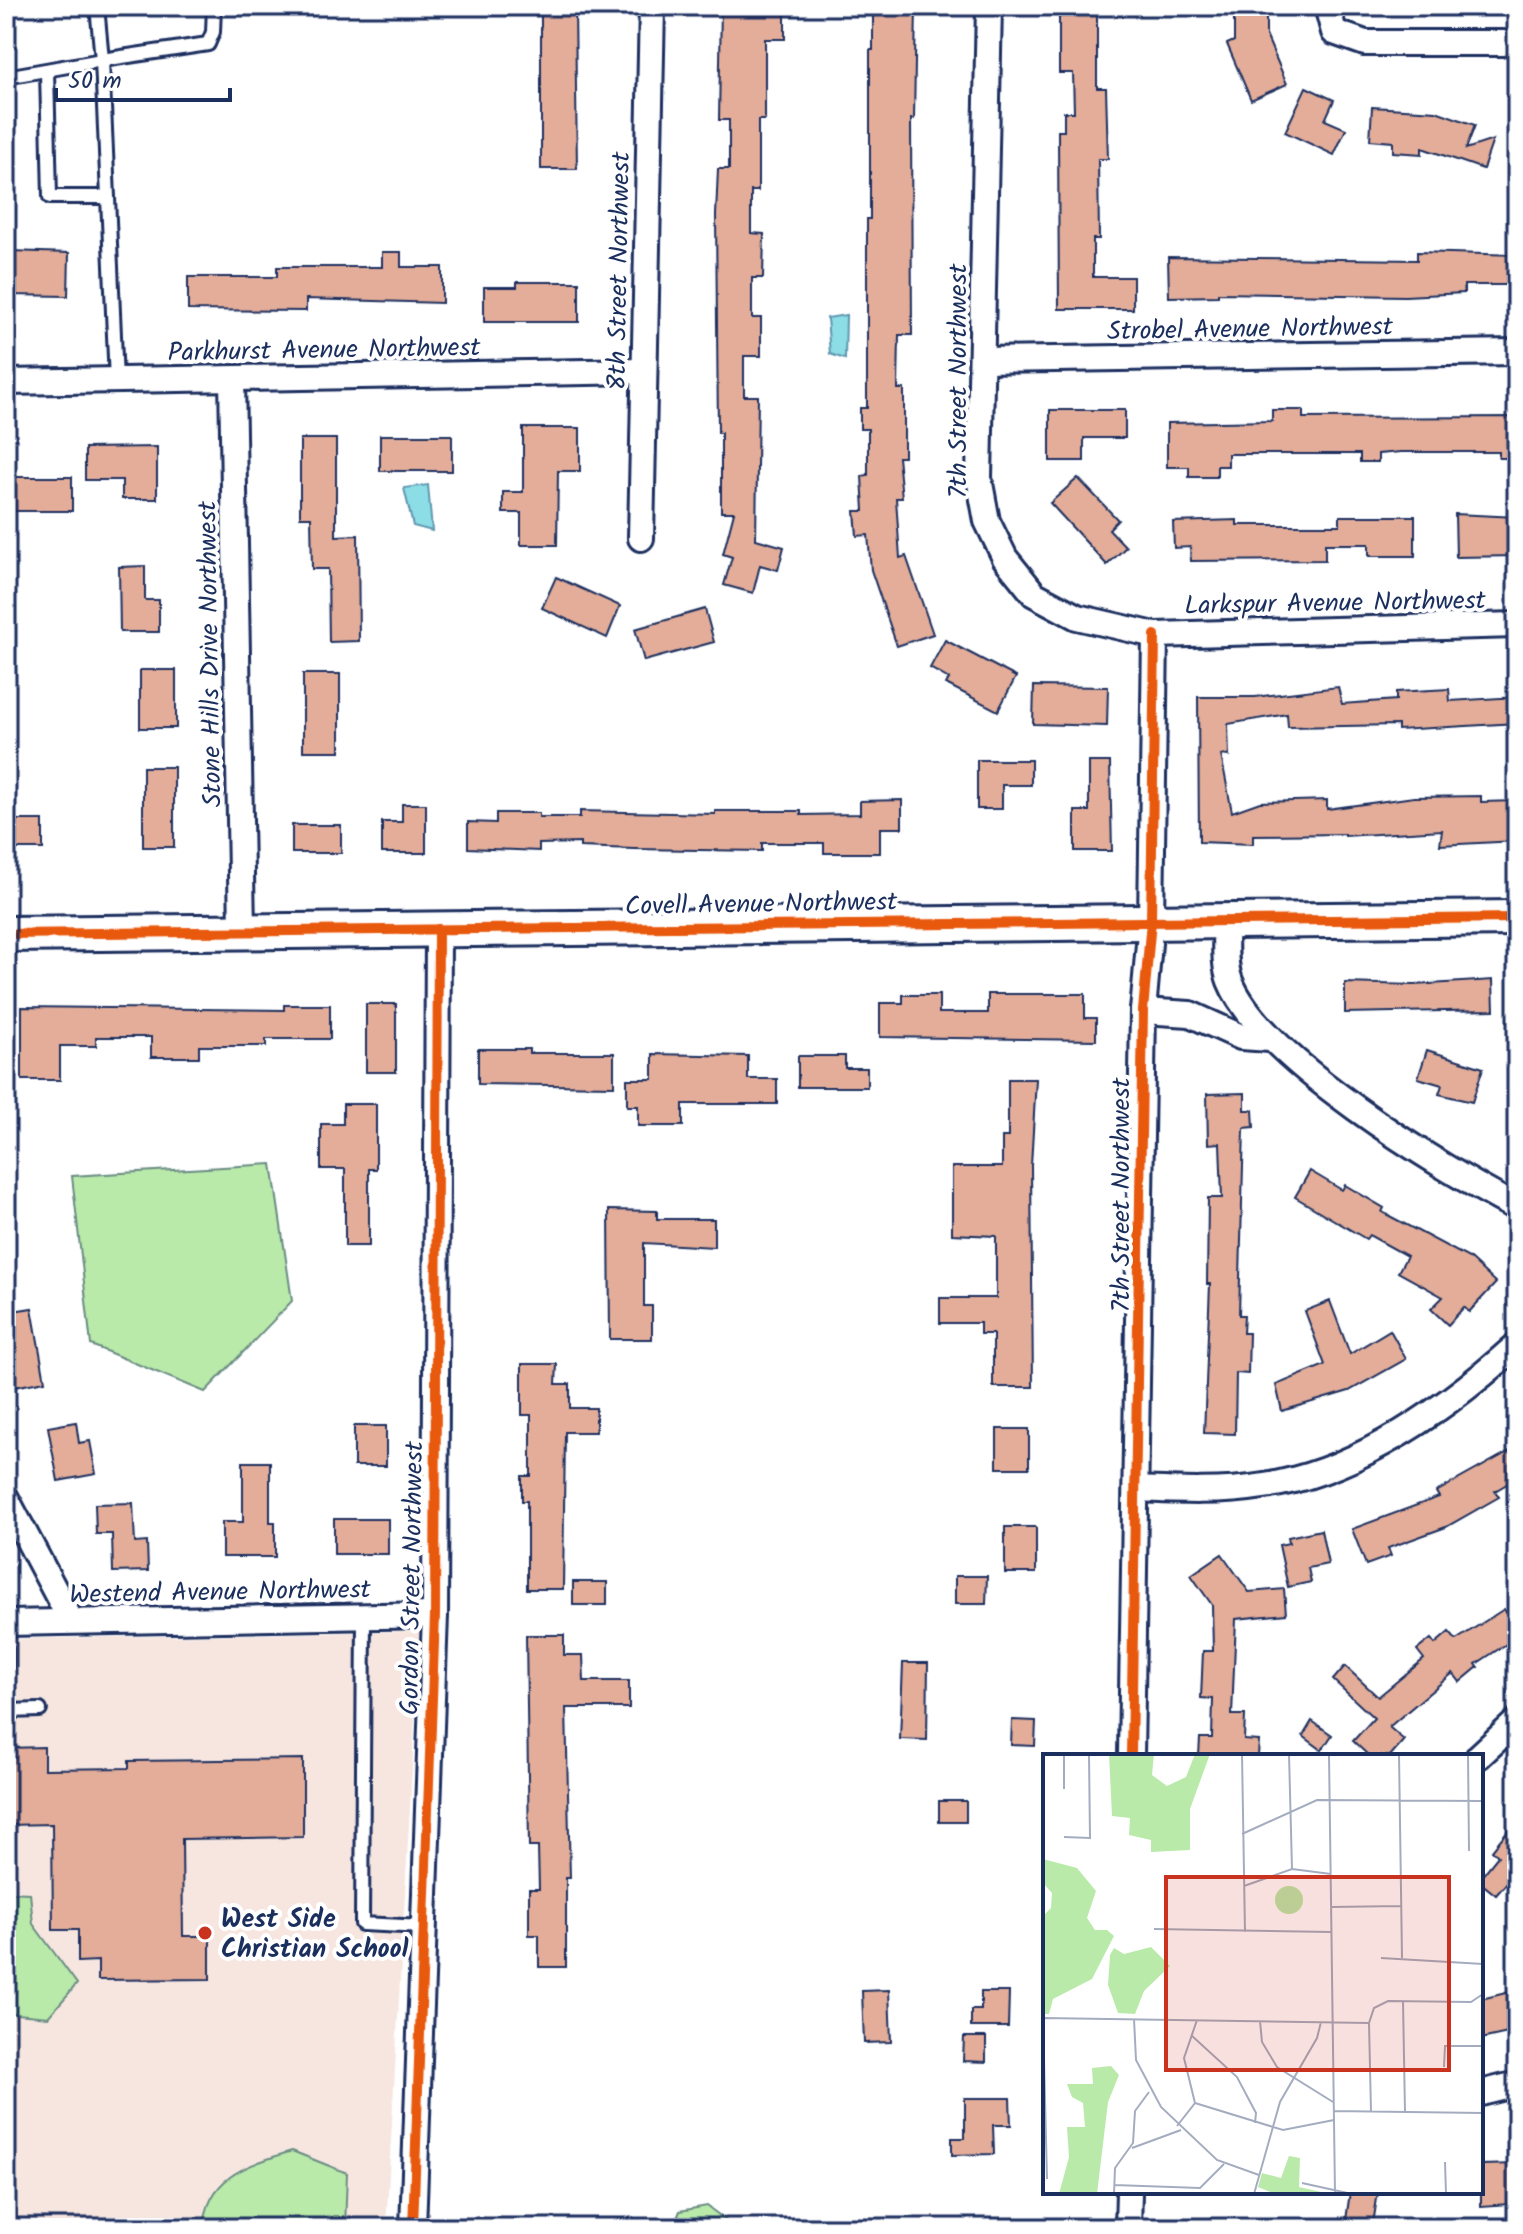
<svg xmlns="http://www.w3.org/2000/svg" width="1523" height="2234" font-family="Kalam,sans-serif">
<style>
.built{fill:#f7e6e0}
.green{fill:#baeaa9;stroke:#6a8c84;stroke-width:2}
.water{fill:#8cdde6;stroke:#5f97b0;stroke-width:2}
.building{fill:#e3ad99;stroke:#1b2f5e;stroke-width:2}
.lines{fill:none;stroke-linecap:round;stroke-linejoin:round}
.lane-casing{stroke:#1b2f5e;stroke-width:18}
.street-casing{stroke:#1b2f5e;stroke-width:30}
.secondary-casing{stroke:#1b2f5e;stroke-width:40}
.lane{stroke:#fff;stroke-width:12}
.street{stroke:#fff;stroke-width:24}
.secondary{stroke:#fff;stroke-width:34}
.cycleway-casing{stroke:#fff;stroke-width:15}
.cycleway{stroke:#e8590c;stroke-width:10}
.poi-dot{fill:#c8321e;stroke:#fff;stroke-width:3}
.labels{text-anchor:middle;stroke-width:8;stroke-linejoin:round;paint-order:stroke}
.street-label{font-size:26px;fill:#1b2f5e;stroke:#fff}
.poi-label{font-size:26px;font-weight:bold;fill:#1b2f5e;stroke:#fff;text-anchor:start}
.inset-road{fill:none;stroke:#a4acbf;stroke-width:2}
.view{fill:#c8321e;fill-opacity:0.15;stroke:#c8321e;stroke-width:4}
.inset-edge{fill:none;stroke:#1b2f5e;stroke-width:4}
</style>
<rect width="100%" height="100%" fill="#fff"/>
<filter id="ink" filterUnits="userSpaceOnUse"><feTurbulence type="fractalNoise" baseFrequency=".0125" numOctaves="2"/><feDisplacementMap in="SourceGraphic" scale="16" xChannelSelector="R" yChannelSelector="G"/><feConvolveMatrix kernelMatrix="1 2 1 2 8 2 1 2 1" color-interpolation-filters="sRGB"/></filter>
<g filter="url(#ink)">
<path class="built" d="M420,1631L386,2228H6V1639Z"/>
<g class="green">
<path d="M272,1164L292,1301L205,1392L91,1345L72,1176Z"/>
<path d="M6,1892L30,1893L33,1924L77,1984L48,2017L6,2013Z"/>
<path d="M292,2151L347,2173L345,2228H204C207,2175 249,2165 292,2151Z"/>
<path d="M707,2206L736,2228H673L680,2211Z"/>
</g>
<g class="water">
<path d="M846,315L845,359L830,354L827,318Z"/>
<path d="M428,485L432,531L413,526L404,488Z"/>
</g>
<g class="building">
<path d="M541,6H575L577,169H541Z"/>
<path d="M721,6H785V39H765V120H758V191H751V233L764,234L763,278H752V318H761V356H744V396H758L756,539L784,547L778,570L760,565L753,593L724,585L732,557L723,554L734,512H721V433H718L716,215L718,169H729V120H719Z"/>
<path d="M873,6H916L914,119H911L912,335H899L898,389H904V457H898L902,498H896L900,558L906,556L933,634L897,646L871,570L868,535L857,536L855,511H864L862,476L868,475V429H860V408H867V219H870V50H873Z"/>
<path d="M1059,6H1097V88H1106L1108,159H1098L1099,239H1093V277H1133V309H1059L1058,131H1064V112H1074L1073,73H1059Z"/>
<path d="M1234,6H1266V35L1287,84L1251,100L1227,44L1234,41Z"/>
<path d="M1306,87L1334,100L1325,120L1346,129L1334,155L1285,132Z"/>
<path d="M1372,107L1436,111L1475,125L1466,149L1493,140L1483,169L1422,148V154L1393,152V142L1370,140Z"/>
<path d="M11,251L69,253L68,296L10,295Z"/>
<path d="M382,252H401V267H442V303L306,299V311L188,310V277H277V267H382Z"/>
<path d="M1417,252L1517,255V285H1464V293L1405,296L1218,293V296L1169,297L1168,257L1417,260Z"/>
<path d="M517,282H579V322H484V287H517Z"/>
<path d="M1050,410H1125V438H1084V461H1050Z"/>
<path d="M1272,410H1303V418L1517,417V458H1499V452H1401L1378,454V462H1360V454H1228V466H1217V477H1189V467H1167V423L1272,421Z"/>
<path d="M523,428H580V471H558L557,545H521V513H503V492H523Z"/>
<rect x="380" y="435" width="72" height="36"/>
<path d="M300,439H336V536L358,535L359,641L329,642L328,569H312L311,517H300Z"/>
<path d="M157,447V499H122V480H85V448Z"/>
<rect x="6" y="477" width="66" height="34"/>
<path d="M1078,478L1118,520L1109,529L1126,547L1107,565L1050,503Z"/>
<path d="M1455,514L1517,517V556L1456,557Z"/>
<path d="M1340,516H1415V556H1369V544H1325V560L1191,561L1190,547L1174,548L1173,522L1237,520V525H1340Z"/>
<path d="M145,566V600H159V632H120L119,567Z"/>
<path d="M556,577L620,606L607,638L542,608Z"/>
<path d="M705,609L714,642L644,661L635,629Z"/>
<path d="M945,640L1016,677L998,711L946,684L949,679L930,668Z"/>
<rect x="140" y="670" width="36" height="58"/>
<rect x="303" y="674" width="37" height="77"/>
<path d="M1034,686L1108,687L1107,726L1033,724Z"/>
<path d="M1338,687L1342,704L1396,700V692L1449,689L1450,701L1517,697V723L1398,730V725L1288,727L1287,714L1228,724L1229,756L1221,755L1232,812L1260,802L1327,800V809L1414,797L1481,796V802L1517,801V841L1440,845L1442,830L1345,836V834L1253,835V844L1199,842L1198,697H1255Z"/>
<path d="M977,760H1031V785H1002V809H977Z"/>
<path d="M1089,762H1110L1112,851H1075V811H1089Z"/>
<rect x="143" y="767" width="31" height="80"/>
<path d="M902,800V828H880V853H824V843H762V851L634,849L580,847V843L539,844V851L468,848V822L496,823V813H539V817H580V811L715,814V811H801V815L860,814V801Z"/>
<path d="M402,804H426V853H382V822H402Z"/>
<rect x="6" y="820" width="37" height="29"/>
<rect x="292" y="825" width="49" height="28"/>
<path d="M1493,980L1494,1010L1345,1013V983L1414,985Z"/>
<path d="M988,994H1085V1018H1096V1040L880,1037V1003H903V995H939V1013H988Z"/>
<rect x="366" y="1004" width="30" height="68"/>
<path d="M284,1005H330V1039H266V1046H199V1057H151V1037H96V1046H60V1080H22V1007L284,1010Z"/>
<path d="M478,1049H529V1053H614V1086L478,1084Z"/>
<path d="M1427,1050L1483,1068L1472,1102L1439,1094L1442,1085L1418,1078Z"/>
<path d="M653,1054L748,1056V1079H777V1104H683V1126H638V1106H627V1079H653Z"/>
<path d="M798,1056H845V1068H867V1087H798Z"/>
<path d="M1008,1079H1036L1031,1166L1033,1387H993V1334H980V1323H940V1298H996V1236L952,1234V1167H1002V1137H1008Z"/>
<path d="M1245,1093V1110H1253L1254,1127L1244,1128L1239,1315H1244L1243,1333H1249L1248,1374L1236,1373L1235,1434L1204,1433L1210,1284H1207L1208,1198H1222L1220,1143L1208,1144L1207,1094Z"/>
<path d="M343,1104H376V1169H369V1246H345V1169H321V1124H343Z"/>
<path d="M1310,1171L1342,1190L1345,1185L1384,1208L1382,1212L1469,1258L1496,1283L1469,1312L1464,1307L1448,1325L1431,1309L1443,1297L1398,1272L1407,1256L1369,1235L1366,1239L1295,1197Z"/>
<path d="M609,1210L657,1211V1219H714V1247L644,1243V1306H652V1339H610Z"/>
<path d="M1330,1301L1350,1354L1390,1330L1406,1359L1349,1391L1282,1411L1276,1385L1325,1365L1305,1311Z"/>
<path d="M32,1308L45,1381L14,1387L6,1338V1312Z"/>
<path d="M522,1364H557L556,1384H570V1408H596V1432H565L563,1589H527V1501H522V1476H531V1415H522Z"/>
<path d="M76,1422L79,1443L90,1441L96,1474L58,1481L48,1427Z"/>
<rect x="354" y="1426" width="32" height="40"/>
<rect x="997" y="1429" width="32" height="39"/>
<path d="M1517,1447V1478L1495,1491L1499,1497L1446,1527L1388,1548L1391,1556L1366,1565L1352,1529L1439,1497L1436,1492Z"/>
<path d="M243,1462H270V1522H275V1557H222V1522H243Z"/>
<path d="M133,1503L135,1543L147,1542L148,1571L113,1572L112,1534H96L95,1504Z"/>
<rect x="334" y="1519" width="54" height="35"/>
<rect x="1005" y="1527" width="31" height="46"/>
<path d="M1321,1530L1328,1564L1308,1568L1311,1582L1288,1587L1279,1545L1289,1543L1288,1537Z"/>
<path d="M1222,1554L1249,1592L1284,1589L1286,1614L1236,1619L1232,1715H1245L1244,1740L1259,1741L1258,1756H1199L1200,1738H1212L1213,1699L1201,1698L1203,1651H1213L1212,1605L1191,1575Z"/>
<path d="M955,1576H987L986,1604H955Z"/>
<rect x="573" y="1582" width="34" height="23"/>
<path d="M1504,1609L1508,1615L1517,1609V1637L1476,1664L1478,1667L1460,1682L1453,1673L1389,1727L1404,1740L1390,1756H1369L1353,1741L1374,1718L1333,1680L1345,1666L1378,1697L1424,1659L1417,1650L1431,1639L1435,1644L1449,1632L1456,1640Z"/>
<path d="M526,1635H564V1655H583L584,1681H629V1708H566L570,1878H566V1967H539V1935H529V1889H539L538,1847H529Z"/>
<path d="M903,1663H928L927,1740L900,1739Z"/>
<path d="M1012,1720L1036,1721L1035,1746L1011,1745Z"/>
<path d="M1312,1721L1332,1735L1322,1750L1303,1736Z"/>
<path d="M44,1747V1769L129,1768V1761L303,1759V1837L182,1839L183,1936H210V1979L98,1980V1961L78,1962V1930H53L52,1824L6,1825V1748Z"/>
<rect x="939" y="1801" width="27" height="21"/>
<path d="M1517,1819V1871L1496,1895L1481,1883V1877L1498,1856L1492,1850Z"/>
<path d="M889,1990L891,2042L864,2043L862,1991Z"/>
<path d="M1514,1991L1517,2031L1481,2039V1999Z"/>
<path d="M981,1992H1009L1008,2027H971V2010H981Z"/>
<path d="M964,2037H986V2062L963,2061Z"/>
<path d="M965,2098H1010L1011,2125H993L994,2154L952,2155V2138H965Z"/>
<path d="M1517,2164V2195H1510V2204L1481,2206V2165Z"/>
<path d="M1350,2192H1378L1373,2224L1346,2220Z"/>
</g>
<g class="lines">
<g class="lane-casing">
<g id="lane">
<path d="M97,6L102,60L208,44L213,32L214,6"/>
<path d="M47,71L50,197H107"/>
<path d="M6,77L102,60L116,381"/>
<path d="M364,1616L362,1924L424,1927"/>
<path d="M6,1648V1711"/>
<path d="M8,1711L40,1710"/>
</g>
</g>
<g class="street-casing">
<g id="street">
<path d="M989,6L979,478L987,521L1005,558L1034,594L1077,617L1155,635L1517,625"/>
<path d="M1327,6L1334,32L1365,43H1503"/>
<path d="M984,360L1517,352"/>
<path d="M232,379L242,929"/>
<path d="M6,382L644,371"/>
<path d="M641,538L652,6"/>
<path d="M1225,920C1226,939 1223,963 1230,981C1261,1059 1441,1168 1517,1208"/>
<path d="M1143,1011L1190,1014L1241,1037L1270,1039"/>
<path d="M1136,1489C1179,1491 1221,1493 1264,1486C1359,1472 1448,1407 1517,1345"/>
<path d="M6,1498L71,1621"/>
<path d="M6,1623L435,1615"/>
<path d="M1131,1756L1143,1011L1151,921L1155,635"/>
<path d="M1479,1756L1517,1721"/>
<path d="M1481,2093L1517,2084"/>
<path d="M413,2228L435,1615L438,929"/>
<path d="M1128,2228L1129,2192"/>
</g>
</g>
<g class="secondary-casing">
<path id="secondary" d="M6,934L1517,918"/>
</g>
<use href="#lane" class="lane"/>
<use href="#street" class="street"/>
<use href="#secondary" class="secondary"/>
<g class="cycleway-casing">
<g id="cycleway">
<path d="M6,934L1517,918"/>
<path d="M1131,1756L1143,1011L1151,921L1155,635"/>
<path d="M413,2228L435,1615L438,929"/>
</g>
</g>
<use href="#cycleway" class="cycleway"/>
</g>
</g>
<circle class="poi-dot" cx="205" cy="1933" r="8"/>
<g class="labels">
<g class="street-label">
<text transform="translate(618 271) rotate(-89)" y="9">8th Street Northwest</text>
<text transform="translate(1250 328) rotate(-1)" y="9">Strobel Avenue Northwest</text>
<text transform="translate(324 349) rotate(-1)" y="9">Parkhurst Avenue Northwest</text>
<text transform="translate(957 381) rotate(-90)" y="9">7th Street Northwest</text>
<text transform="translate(1335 602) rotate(-1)" y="9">Larkspur Avenue Northwest</text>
<text transform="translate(209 654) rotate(-91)" y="9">Stone Hills Drive Northwest</text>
<text transform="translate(761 903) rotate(-1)" y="9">Covell Avenue Northwest</text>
<text transform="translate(1120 1195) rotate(-90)" y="9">7th Street Northwest</text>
<text transform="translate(411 1578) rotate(-89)" y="9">Gordon Street Northwest</text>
<text transform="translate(220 1591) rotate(-1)" y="9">Westend Avenue Northwest</text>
</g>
<g class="poi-label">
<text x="221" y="1927">West Side<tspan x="221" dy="30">Christian School</tspan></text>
</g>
</g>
<g transform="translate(1043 1754)">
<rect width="440" height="440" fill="#fff"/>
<path d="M66,0H111L109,21L124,32L143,23L152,0H167L147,55V96L108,98V86L86,81L87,64L69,62ZM0,105L34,114L53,137L44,164L52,176H64L71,182L49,225L10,245L6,260H0V162L8,154L9,139L0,129ZM232 146a14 14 0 1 1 28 0a14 14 0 1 1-28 0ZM108,193L127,212L101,237L92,260L75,259L65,231L67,201L71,194L81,200ZM68,312L76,321L65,348L54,440H16L26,403L24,373H42L40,349L29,343L24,330H50L49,314ZM246,402L257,404L256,433L287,440H232L215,433L219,419L238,424Z" fill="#baeaa9"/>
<path class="inset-road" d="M21,0V35M199,0L202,178M246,0L249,115M286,0L292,440M356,0L359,204M425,0L426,97M199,80L274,46L440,47M21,83L47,84L46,0M201,132L249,115L288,120M288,153L358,152M111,175L288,178M338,204L440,210M360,247L362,358M0,264L326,269M0,264L4,425M91,265L93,306L118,353L174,406L216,421M217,267L219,288L234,313L290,348M148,281L194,323L213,359L212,369M401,313L402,292H440M152,349L240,376L291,366M290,357L440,359M328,358L326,269L331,254L345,247L428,248L440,240M134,372L152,349L141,304L154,266M89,394L138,376M402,408L403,440M259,429L309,440M71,431L157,434L181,410M71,440L72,414L90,389L92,357L106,338M211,440L237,348L274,284L278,268"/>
<path class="view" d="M123,123H406V316H123Z"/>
<rect width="440" height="440" class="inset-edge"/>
</g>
<rect width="1523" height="2234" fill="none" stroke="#fff" stroke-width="32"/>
<rect x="16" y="16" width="1491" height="2202" fill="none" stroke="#1b2f5e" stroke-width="3" filter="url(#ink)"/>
<path d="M56 88v12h174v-12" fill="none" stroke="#1b2f5e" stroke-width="4"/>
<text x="68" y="88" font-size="24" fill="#1b2f5e" stroke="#ffffff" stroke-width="6" paint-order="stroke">50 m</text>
</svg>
